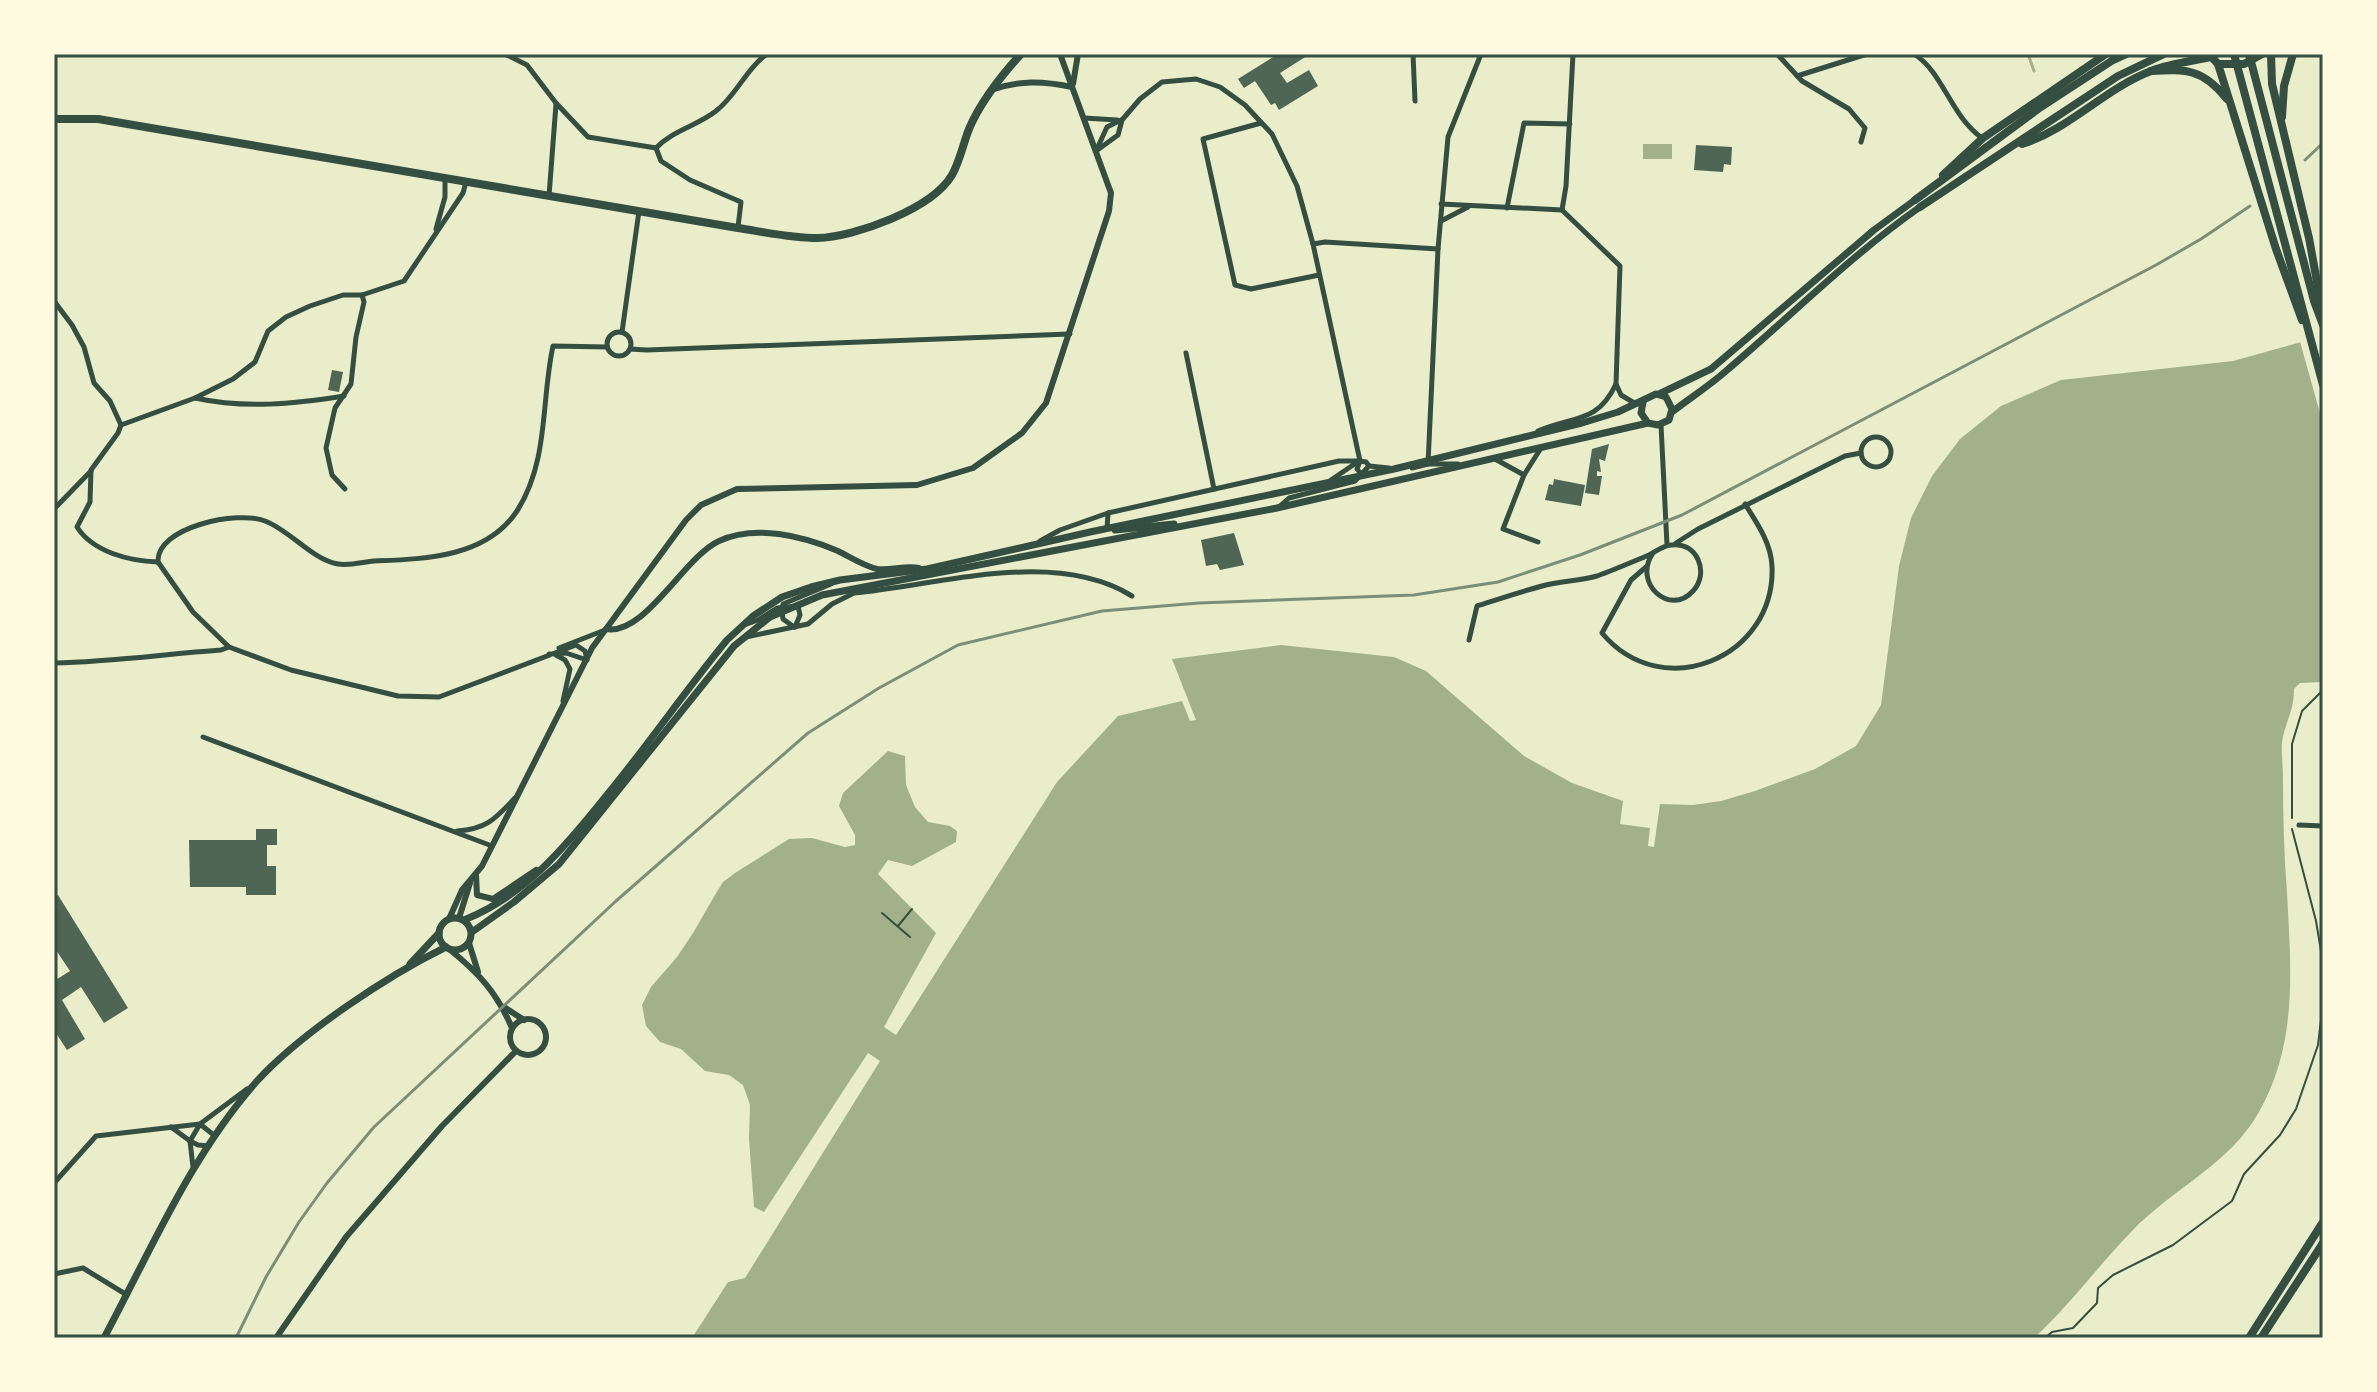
<svg xmlns="http://www.w3.org/2000/svg" width="2377" height="1392" font-family="'PT Sans',sans-serif">
<style>
.water{fill:#a3b18a}
.pier{fill:#e9edc9}
.lines{fill:none;stroke-linecap:round;stroke-linejoin:round}
.stream{stroke:#a3b18a;stroke-width:3}
.building{fill:#4f6655}
.path{stroke:#344e41;stroke-width:2}
.minor{stroke:#344e41;stroke-width:5}
.tertiary{stroke:#344e41;stroke-width:6}
.secondary{stroke:#344e41;stroke-width:7}
.primary{stroke:#344e41;stroke-width:8}
.trunk{stroke:#344e41;stroke-width:8}
.rail{stroke:#7c8e77;stroke-width:3}
.neatline{fill:none;stroke:#344e41;stroke-width:3}
</style>
<rect width="100%" height="100%" fill="#e9edc9"/>
<g class="water">
<rect x="1643" y="144" width="29" height="15"/>
<path d="M2323,336V682L2300,683L2294,689C2294,712 2285,722 2282,742C2281,753 2283,766 2283,778C2283,817 2284,855 2287,893C2291,969 2298,1043 2259,1112C2230,1164 2172,1189 2132,1231C2098,1266 2070,1305 2034,1338H692L728,1282L745,1278L880,1061L868,1053L764,1212L754,1207L749,1139L750,1105L743,1085L729,1075L705,1071L681,1049L660,1042L646,1026L642,1005L651,987L677,957L693,933L715,895L723,882L735,873L789,839L812,838L845,847L855,845V835L839,806L843,793L888,751L905,756L906,785L915,807L928,822L950,826L957,831L956,842L912,866L888,860L878,874L936,933L884,1027L896,1035L1057,782L1118,716L1182,701L1190,721L1196,720L1172,659L1281,645L1394,657L1426,671L1524,756L1572,783L1623,801L1620,824L1650,828L1648,846L1654,847L1660,804L1693,805L1721,801L1755,791L1815,769L1856,746L1881,705L1899,566L1911,518L1932,476L1960,439L2001,406L2061,380L2233,361Z"/>
</g>
<path class="pier" d="M2323,332V424L2299,338Z"/>
<g class="lines">
<path class="stream" d="M2028,54L2034,71"/>
</g>
<g class="building">
<path d="M1278,54H1310L1280,73L1287,83L1309,70L1318,86L1279,110L1275,103L1271,105L1255,81L1244,88L1238,79Z"/>
<path d="M1696,145L1732,147L1731,165L1724,164L1723,172L1694,170Z"/>
<path d="M332,370L343,372L339,392L328,390Z"/>
<path d="M1609,444L1605,461L1599,459L1601,472L1597,471V476H1602L1599,495L1585,493L1592,449Z"/>
<path d="M1554,479L1585,485L1581,506L1545,500L1549,484L1553,485Z"/>
<path d="M1234,533L1244,565L1220,570L1217,564L1206,566L1201,540Z"/>
<path d="M256,829H277V845H267V866H276V895H246V887H190L189,840H256Z"/>
<path d="M58,895L128,1008L104,1023L81,987L62,1000L85,1039L67,1050L54,1030V981L70,971L56,950L54,951V897Z"/>
</g>
<g class="lines">
<g class="path">
<path d="M2292,818V744L2302,711L2323,690"/>
<path d="M2292,829L2316,921L2323,963"/>
<path d="M882,913L910,937"/>
<path d="M898,926L912,909"/>
<path d="M2045,1338L2052,1332L2073,1328L2097,1303L2098,1288L2113,1275L2173,1245L2232,1201L2244,1174L2280,1135L2296,1109L2318,1045L2323,1002"/>
</g>
<g class="minor">
<path d="M505,54L527,65L556,103L588,137L656,148"/>
<path d="M1413,54L1415,101"/>
<path d="M1777,54L1802,81L1849,109L1865,128L1861,142"/>
<path d="M1914,54C1943,72 1950,115 1982,138"/>
<path d="M1797,76L1867,54"/>
<path d="M1084,118L1117,120"/>
<path d="M1261,123L1203,139L1235,285L1251,289L1319,275"/>
<path d="M1096,151L1118,135L1122,120L1140,99L1162,82L1196,79L1220,87L1245,105L1272,134L1297,186L1313,244L1360,461"/>
<path d="M1096,151L1107,127L1121,120"/>
<path d="M549,196L556,104"/>
<path d="M1441,204L1562,210L1620,266L1616,384C1598,423 1574,416 1538,431"/>
<path d="M1507,208L1524,123L1570,124"/>
<path d="M1562,210L1566,186L1573,54"/>
<path d="M1441,221L1468,207"/>
<path d="M738,227L741,202L690,180L661,161L656,148C673,130 697,126 716,111C736,96 745,70 767,54"/>
<path d="M436,229L445,197V177"/>
<path d="M1313,244L1325,242L1438,249"/>
<path d="M54,301L72,325L84,347L94,383L110,401L121,425L118,433L91,470L90,502L77,527C93,552 129,561 158,562"/>
<circle cx="619" cy="344" r="12"/>
<path d="M622,332L639,211"/>
<path d="M630,349L647,350L1070,334"/>
<path d="M1186,353L1214,489"/>
<path d="M1616,384L1621,395L1636,404"/>
<path d="M195,398C245,409 293,404 344,396"/>
<path d="M121,425L195,398L233,379L255,362L268,331L286,317L310,306L343,295H362L404,281L463,193L466,182"/>
<path d="M1661,425L1667,545"/>
<circle cx="1876" cy="452" r="15"/>
<path d="M1495,459L1524,475L1541,448"/>
<path d="M1428,464L1438,249L1448,137L1481,54"/>
<path d="M1369,466L1389,468"/>
<path d="M1412,468L1428,464H1458"/>
<path d="M1524,475L1503,529L1538,542"/>
<path d="M1331,480L1359,461"/>
<path d="M345,489L332,475L326,448L335,408L351,384L356,337L364,302L362,295"/>
<path d="M1280,506L1289,498L1355,481L1369,466L1366,462L1360,461L1357,469L1362,475L1363,476"/>
<path d="M54,509L91,471"/>
<path d="M1107,529L1108,513"/>
<path d="M1040,541L1060,530L1108,513L1339,461H1360"/>
<path d="M1676,543L1698,529L1845,456L1861,453"/>
<path d="M158,562C156,527 238,510 265,521C291,531 311,559 338,564C349,566 363,562 374,561C424,559 486,558 517,511C549,461 541,401 553,346L607,347"/>
<path d="M158,562L193,612L229,647L291,670L398,696L439,697L576,645L585,651L587,660L566,653L549,654"/>
<path d="M1646,567L1631,580L1602,633C1662,705 1776,658 1772,566C1771,543 1757,523 1745,504"/>
<path d="M783,607V604L831,584"/>
<path d="M782,611L783,619L794,627"/>
<path d="M747,624L758,620L777,608L798,606L800,615L795,627"/>
<path d="M746,637L808,624L832,604L854,593C940,585 1054,548 1132,596"/>
<path d="M1469,640L1477,606C1499,599 1520,592 1542,586C1560,581 1580,581 1597,576C1614,570 1632,562 1649,555C1657,551 1662,546 1671,545C1697,541 1710,573 1693,591C1670,617 1632,583 1653,553"/>
<path d="M559,648L605,630"/>
<path d="M556,655L565,660L570,669L563,701"/>
<path d="M54,663C110,662 165,654 221,650L229,647"/>
<path d="M203,737L492,846"/>
<path d="M2299,825L2323,826"/>
<path d="M457,831C487,829 495,819 515,798"/>
<path d="M171,1127L190,1141L193,1167"/>
<path d="M209,1146L198,1145L190,1141L200,1124L215,1136"/>
<path d="M54,1183L96,1136L200,1124L247,1089"/>
<path d="M54,1274L83,1268L127,1295"/>
</g>
<g class="tertiary">
<path d="M1073,84L1078,54"/>
<path d="M991,90C1020,80 1043,81 1072,87"/>
<path d="M606,629C645,636 684,557 719,541C755,524 803,536 838,551C850,557 864,566 877,569C891,571 905,565 919,568"/>
<path d="M476,875L477,895L493,899L536,870"/>
<path d="M459,918L470,883"/>
<path d="M449,919L462,890L482,866L592,648L686,520L701,505L737,489L917,485L973,468L1022,433L1046,403L1109,211L1111,193L1060,54"/>
<path d="M469,943L478,972"/>
<path d="M449,949C479,973 497,993 512,1028"/>
<path d="M504,1007L524,1020"/>
<circle cx="528" cy="1037" r="18"/>
<path d="M276,1338L346,1237L442,1126L516,1051"/>
</g>
<g class="secondary">
<path d="M1659,394L1711,369L1874,230L1915,200"/>
<path d="M1672,412C1690,398 1709,386 1726,371C1791,316 1850,256 1920,207"/>
<path d="M1115,530L1174,524"/>
<circle cx="455" cy="934" r="16"/>
<path d="M464,920C525,896 566,846 606,796C648,745 685,691 727,640L753,616L782,597L811,587L840,580L927,569L1090,532L1394,469L1582,423L1618,412L1656,394L1666,397L1672,409L1669,420L1658,425L1648,423L1641,413L1643,402"/>
<path d="M472,932L514,902L559,864L734,646L770,617L822,595L1277,508L1648,423"/>
<path d="M410,964L439,933"/>
<path d="M104,1338C150,1252 191,1155 257,1081C301,1033 387,976 446,947"/>
</g>
<g class="primary">
<path d="M2282,117L2284,86L2293,54"/>
<path d="M2022,144C2070,129 2104,89 2151,71C2169,64 2192,61 2211,57"/>
<path d="M1943,175L1983,138L2106,54"/>
<path d="M1915,200L2038,109L2113,60L2126,54"/>
<path d="M1920,207L2118,76L2164,54"/>
</g>
<g class="trunk">
<path d="M2209,54L2218,64L2276,249L2302,320"/>
<path d="M2234,54L2323,385"/>
<path d="M2249,54L2314,301L2323,325"/>
<path d="M2271,54L2272,84L2309,238L2323,315"/>
<path d="M2218,64H2244L2262,54"/>
<path d="M2151,71C2187,69 2203,69 2227,99"/>
<path d="M54,119H98L738,228C764,232 791,238 817,238C855,237 932,209 952,175C960,161 963,144 969,129C981,101 1001,76 1021,54"/>
<path d="M2249,1338L2323,1222"/>
<path d="M2261,1338L2323,1243"/>
</g>
<g class="rail">
<path d="M2305,160L2323,143"/>
<path d="M236,1338L266,1277L299,1222L327,1183L374,1127L616,901L808,733L879,688L958,645L1102,611L1199,603L1414,595L1498,582L1580,555L1682,515L2156,265L2201,239L2250,206"/>
</g>
</g>
<rect width="2377" height="1392" fill="none" stroke="#fefae0" stroke-width="112"/>
<rect x="56" y="56" width="2265" height="1280" class="neatline"/>
</svg>
